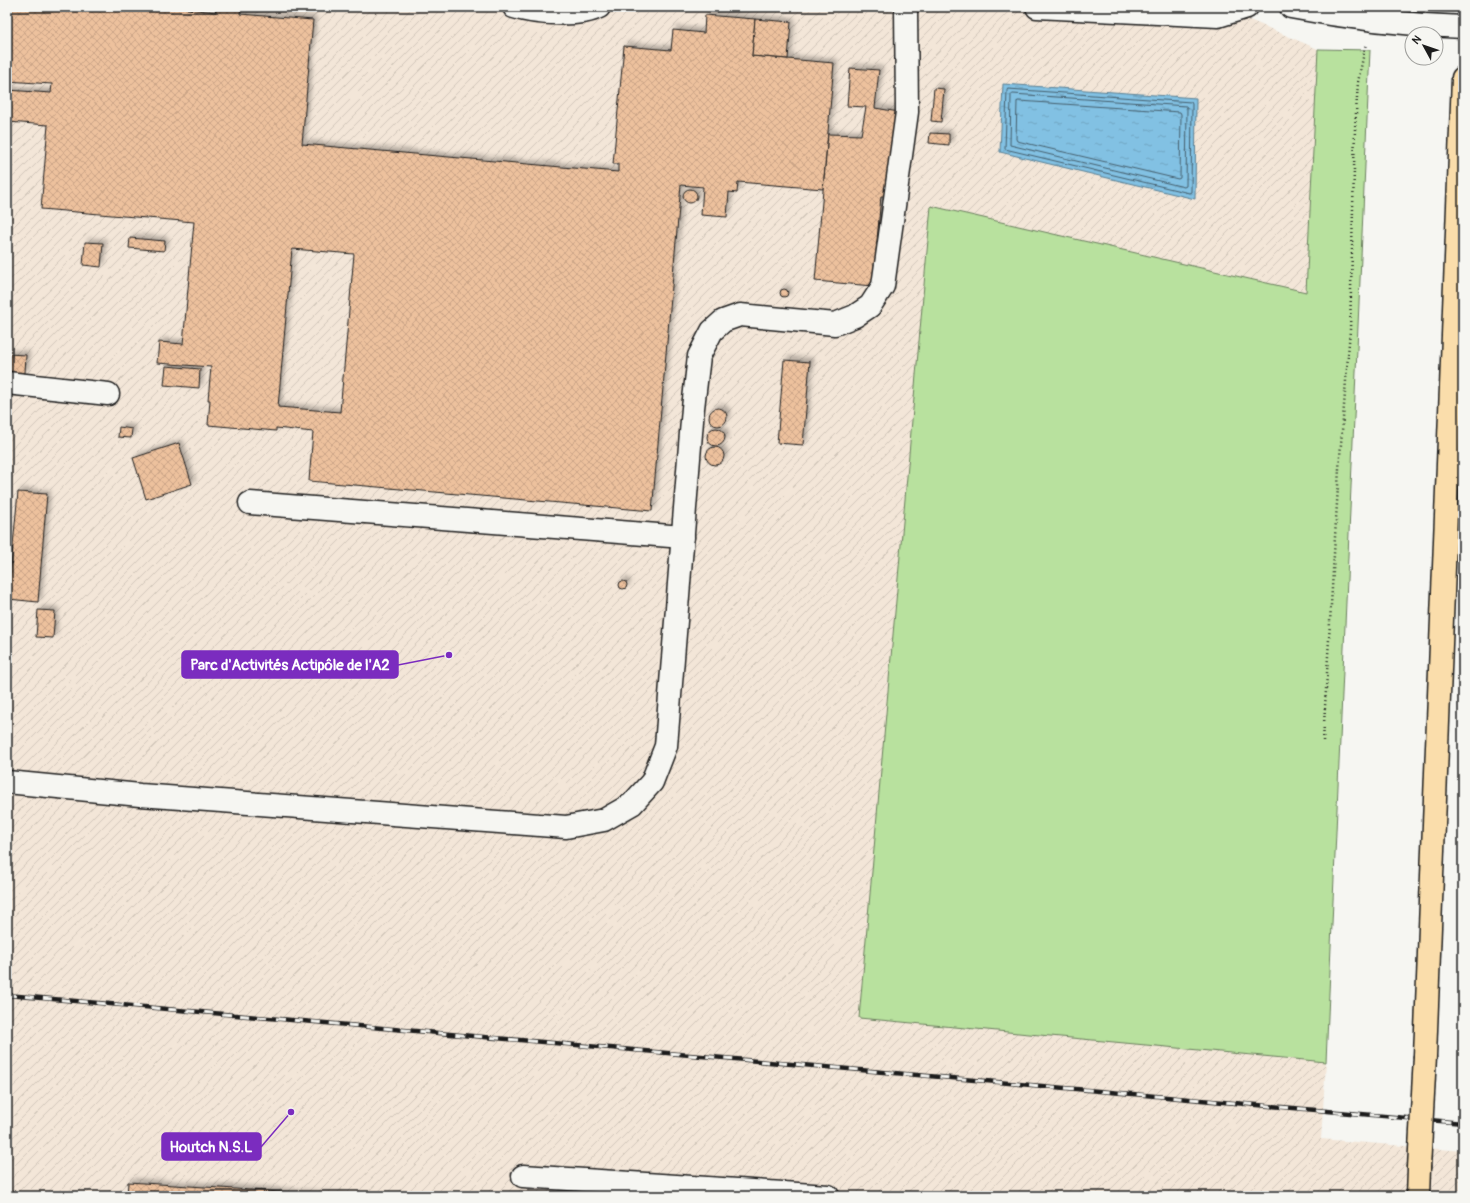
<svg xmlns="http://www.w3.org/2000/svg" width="1470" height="1203" font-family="Pangolin,sans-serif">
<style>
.industrial{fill:url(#industrial-furrows)}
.pitch{fill:#b8e19e;stroke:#6a7e5d}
.water{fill:url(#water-ripples);stroke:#597f93}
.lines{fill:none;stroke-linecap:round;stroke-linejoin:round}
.shore{stroke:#455e6c;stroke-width:1}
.building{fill:url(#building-cross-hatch);stroke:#1c1c1c;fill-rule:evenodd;filter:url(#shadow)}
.minor-casing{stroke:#1c1c1c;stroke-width:25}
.highway-casing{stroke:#1c1c1c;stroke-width:25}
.path{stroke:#1c1c1c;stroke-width:2.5;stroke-dasharray:1 3;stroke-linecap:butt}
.minor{stroke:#f6f6f2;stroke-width:22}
.highway{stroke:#faddab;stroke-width:22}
.rail-casing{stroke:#1c1c1c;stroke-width:4.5}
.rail{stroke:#f6f6f2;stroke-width:3;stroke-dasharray:9;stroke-linecap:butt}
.highway-bridge-casing{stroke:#1c1c1c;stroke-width:25;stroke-linecap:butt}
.highway-bridge{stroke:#faddab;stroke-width:22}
.leader{fill:none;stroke:#7b2cbf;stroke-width:1.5}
.callout-dot{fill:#7b2cbf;stroke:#f6f6f2;stroke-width:1.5}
.callout{fill:#7b2cbf;stroke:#7b2cbf;stroke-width:1.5}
.callout-label{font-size:15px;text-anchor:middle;font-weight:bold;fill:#fff}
</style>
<defs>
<pattern id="industrial-furrows" width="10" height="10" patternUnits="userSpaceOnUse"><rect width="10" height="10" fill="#f3e6d8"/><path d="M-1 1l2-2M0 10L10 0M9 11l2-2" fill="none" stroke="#d0c5b9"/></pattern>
<pattern id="water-ripples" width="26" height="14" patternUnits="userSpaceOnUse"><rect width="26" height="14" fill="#82c1e3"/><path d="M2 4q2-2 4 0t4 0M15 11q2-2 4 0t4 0" fill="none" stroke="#70a5c2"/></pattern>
<pattern id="building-cross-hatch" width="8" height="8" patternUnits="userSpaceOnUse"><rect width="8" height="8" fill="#edc19d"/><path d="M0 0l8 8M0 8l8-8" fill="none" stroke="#cba587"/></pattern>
<filter id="shadow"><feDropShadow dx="3.5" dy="-3.5" stdDeviation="2" flood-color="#0004"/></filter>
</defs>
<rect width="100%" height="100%" fill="#f6f6f2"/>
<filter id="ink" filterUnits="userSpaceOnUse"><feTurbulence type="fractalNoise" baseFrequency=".025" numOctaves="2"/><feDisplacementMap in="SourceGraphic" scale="8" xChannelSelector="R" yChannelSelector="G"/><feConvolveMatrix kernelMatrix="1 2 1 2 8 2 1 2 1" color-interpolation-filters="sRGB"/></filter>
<g filter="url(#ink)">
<path class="industrial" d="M7,7H1219L1318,49L1306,292L931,206L860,1018L1326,1062L1321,1139L1463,1151V1196H7Z"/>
<path class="pitch" d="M1318,49L1370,50L1326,1062L859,1018L931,206L1306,292Z"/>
<path class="water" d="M1003,84L1196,98L1195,199L1000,152Z"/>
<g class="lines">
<g class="shore">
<path d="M1008,89L1191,102L1192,104L1191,192L1189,193L1005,149L1007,91Z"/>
<path d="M1013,94L1186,106L1187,108L1186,186L1184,187L1010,145L1011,96Z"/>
<path d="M1019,101L1180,112L1181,114L1180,178L1178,179L1017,141L1016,139L1017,102Z"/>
</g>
</g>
<g class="building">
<path d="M7,7H187V9L216,12V7H241L240,14L313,20L302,144L618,172V164H613L624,46L671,50L673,30L704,33L705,15L755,19L752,56L834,63L823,189L738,182L737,193L729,192L727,217L701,215L703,187L681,185L652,511L309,481L313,432L276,428V431L208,425L210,400H208L211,367L157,363L159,342L183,344L194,222L41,209L48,125L8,122L7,140V90L51,93L52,84L7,81ZM292,249L354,254L340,412L278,407Z"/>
<path d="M755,19L791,22L788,59L752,56Z"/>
<path d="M850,68L879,70L875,108L899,112L892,196H881L873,286L815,281L828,134L861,135L866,107L847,106Z"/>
<path d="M934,88L944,89L941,122L931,121Z"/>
<path d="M930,133L949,134V145L929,143Z"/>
<circle cx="690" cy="196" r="7"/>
<path d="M130,238L165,241L164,251L129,248Z"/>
<path d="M85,242L103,243L101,267L83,265Z"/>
<circle cx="784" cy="293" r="4"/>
<path d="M7,354L26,355L25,373L7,372Z"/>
<path d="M784,360L810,362L803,445L777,443Z"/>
<path d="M166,366L200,369L199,388L164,385Z"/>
<circle cx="718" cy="417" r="9"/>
<path d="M119,427L132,429L131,438L118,437Z"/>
<circle cx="716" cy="437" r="9"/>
<path d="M179,443L192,484L146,499L133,458Z"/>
<circle cx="715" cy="456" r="9"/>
<path d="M18,492L47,494L38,602L8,599Z"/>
<circle cx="623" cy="585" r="4"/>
<path d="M38,610L55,611L53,638L36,637Z"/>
<path d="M128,1182L342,1196H127Z"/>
</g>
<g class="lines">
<g class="minor-casing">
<g id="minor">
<path d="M514,7C535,14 580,17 599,7"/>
<path d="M1037,7L1218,16L1247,7"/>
<path d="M1291,7C1347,18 1406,25 1463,27"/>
<path d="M7,383L108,394"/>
<path d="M250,503L683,537"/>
<path d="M7,782L140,795L566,827L604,820L632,804L652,782L666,746L693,408L699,356L712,331L723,321L740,315L835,324L855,316L870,306L883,286L907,112L906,7"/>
<path d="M523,1176L828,1196"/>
</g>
</g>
<g class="highway-casing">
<g id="highway">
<path d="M1425,1056L1463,78"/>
<path d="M1418,1196L1419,1168"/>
</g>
</g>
<path class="path" d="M1323,741L1339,469L1350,330L1355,128L1358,82L1366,43"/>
<use href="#minor" class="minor"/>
<use href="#highway" class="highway"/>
<g class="rail-casing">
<path id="rail" d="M7,995L1463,1123"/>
</g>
<use href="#rail" class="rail"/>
<g class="highway-bridge-casing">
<path id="highway-bridge" d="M1419,1168L1425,1056"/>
</g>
<use href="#highway-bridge" class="highway-bridge"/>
</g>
</g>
<path class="leader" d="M449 655L398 665M291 1112L261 1147"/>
<g class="callout-dot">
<circle cx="449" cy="655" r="4"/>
<circle cx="291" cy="1112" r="4"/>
</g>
<g class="callout">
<rect x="182" y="651" width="216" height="27" rx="4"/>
<rect x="162" y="1133" width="99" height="27" rx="4"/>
</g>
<g class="callout-label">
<text x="290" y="670">Parc d'Activités Actipôle de l'A2</text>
<text x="211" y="1152">Houtch N.S.L</text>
</g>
<rect width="1470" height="1203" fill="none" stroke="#f6f6f2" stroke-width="24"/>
<rect x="12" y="12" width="1446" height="1179" fill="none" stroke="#1c1c1c" stroke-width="1.5" filter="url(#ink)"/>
<g transform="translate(1424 46) rotate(310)"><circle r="19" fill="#f6f6f2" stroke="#9f9f9c"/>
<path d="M0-3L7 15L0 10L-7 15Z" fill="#1c1c1c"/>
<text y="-6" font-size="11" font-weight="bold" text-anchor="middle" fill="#1c1c1c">N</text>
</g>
</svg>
